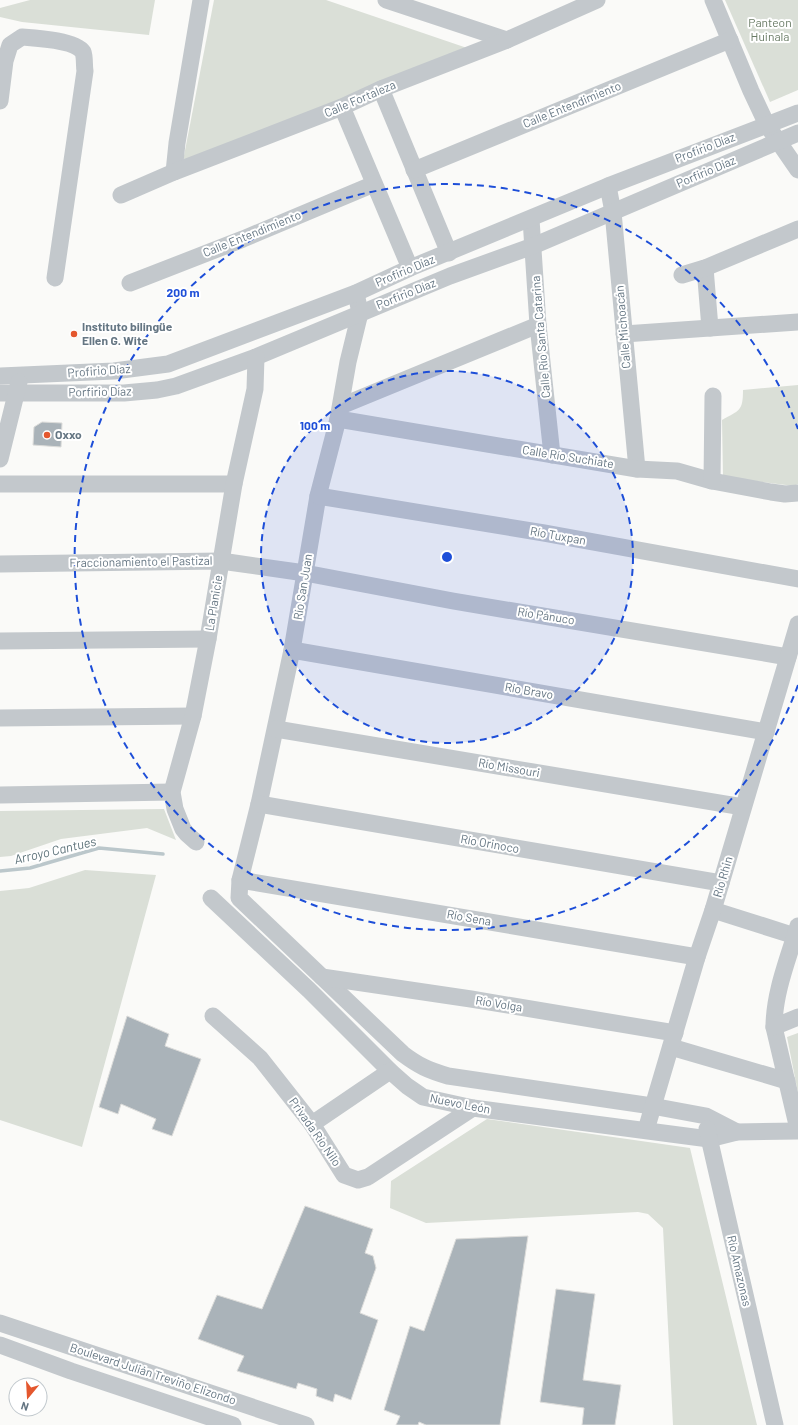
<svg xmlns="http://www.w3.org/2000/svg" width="798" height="1425" font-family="Barlow,sans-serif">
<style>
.green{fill:#dadfd7}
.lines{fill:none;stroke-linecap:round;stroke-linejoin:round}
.stream{stroke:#bbc7cb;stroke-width:3.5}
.building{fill:#aab3b9;stroke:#dcdcda}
.minor{stroke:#c3c8cc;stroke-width:17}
.ring{fill:none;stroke:#1d4ed8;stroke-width:2;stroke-dasharray:7 5}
.poi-dot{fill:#e4572e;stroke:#fff;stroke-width:1.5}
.labels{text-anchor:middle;stroke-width:4;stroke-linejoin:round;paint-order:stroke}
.park-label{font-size:12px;fill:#687a64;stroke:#fff}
.street-label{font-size:12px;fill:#657683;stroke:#fff}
.poi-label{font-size:12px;font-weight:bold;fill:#657683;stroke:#fff;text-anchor:start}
.water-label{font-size:13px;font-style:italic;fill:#60757c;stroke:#fff}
.centre{fill:#1d4ed8;stroke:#fff;stroke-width:2}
.ring-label{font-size:12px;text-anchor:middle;font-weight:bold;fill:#1d4ed8;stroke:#fff;stroke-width:4;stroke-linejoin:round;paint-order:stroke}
</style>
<rect width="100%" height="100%" fill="#fafaf8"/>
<g class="green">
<path d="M30,0H155L149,35L22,22L0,17V8Z"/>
<path d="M214,0H326L470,49L182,166Z"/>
<path d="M725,0H798V90L770,102Z"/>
<path d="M798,385V484L794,486L723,477L722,420C739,410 743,412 743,390Z"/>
<path d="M164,809L176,840L147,828L61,839L11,856L0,857V811Z"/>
<path d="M85,870L156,875L82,1147L0,1120V891L29,888Z"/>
<path d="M798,1033V1093L787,1037Z"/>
<path d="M487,1119L690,1148L757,1425H673L663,1228L648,1214L638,1212L426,1223L390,1208L391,1181Z"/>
</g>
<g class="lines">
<path class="stream" d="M0,871L30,868L99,848L163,854"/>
</g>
<g class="building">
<path d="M42,422L62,423L61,447L33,445L34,427Z"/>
<path d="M127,1016L169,1034L165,1046L201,1059L172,1136L152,1129L156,1119L121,1104L118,1114L99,1107Z"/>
<path d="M305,1206L373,1229L365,1253L373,1256L376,1268L360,1313L378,1320L351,1400L335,1394L333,1402L316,1396L317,1389L298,1383L296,1389L237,1371L244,1356L198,1339L217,1295L262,1309Z"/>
<path d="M528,1236L500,1425H426L419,1422L418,1425H396L400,1416L384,1410L410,1326L424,1331L456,1239Z"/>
<path d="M556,1289L595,1294L583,1380L621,1385L615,1425H582L584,1408L540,1402Z"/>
</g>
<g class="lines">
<g class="minor">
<path d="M386,0L507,40"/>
<path d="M713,0L751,91L767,125L798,170"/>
<path d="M381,89L449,253"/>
<path d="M0,101L5,61L10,45L22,37C35,38 75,40 83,52C85,57 84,66 85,71L55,278"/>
<path d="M342,107L410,268"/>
<path d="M414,170L730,40"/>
<path d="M174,172L177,143L201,0"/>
<path d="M608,186L613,212L637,469"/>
<path d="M121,195L174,172L342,107L381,89L507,40L597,0"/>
<path d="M531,219L538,325L552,455"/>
<path d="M705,268L710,328"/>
<path d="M682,275L705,268L798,229"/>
<path d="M130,283L243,239L374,184"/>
<path d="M356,293L360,313L348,362L338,419L318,496L292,650L259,804L240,880L239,898L403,1054C419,1066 428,1070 448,1076L652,1106L706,1116L737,1132"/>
<path d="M624,334L798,322"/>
<path d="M0,376L114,371L168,364L356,293L410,268L608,186L798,113"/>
<path d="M0,393H124L157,390L176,386L256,357L450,276L533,246L798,133"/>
<path d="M341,406L538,325"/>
<path d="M338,419L637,469L677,471L712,481L771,492L785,494L798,493"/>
<path d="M0,459L19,382"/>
<path d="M712,481L713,396"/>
<path d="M0,484H234"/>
<path d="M318,496L544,533L798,579"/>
<path d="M0,564L221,561L305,573L453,601L788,657"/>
<path d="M0,641L208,639"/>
<path d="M292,650L766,732"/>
<path d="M0,718L193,716"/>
<path d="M276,729L743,807"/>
<path d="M0,795L172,792"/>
<path d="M259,804L721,883"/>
<path d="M196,842L187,834L183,829L175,809L172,792L193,716L208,639L234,484L255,389L256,357"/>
<path d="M240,880L697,957"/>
<path d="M211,898L309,990L390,1071L407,1086L423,1097L473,1108L709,1139L737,1132L798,1131"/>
<path d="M713,910L795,936"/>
<path d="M798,926C788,959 774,993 774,1027L798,1129"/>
<path d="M322,977L471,999L675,1033"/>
<path d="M213,1016L260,1058L312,1124L344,1175L358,1180L368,1177L473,1108"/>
<path d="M774,1027L798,1017"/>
<path d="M671,1047L787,1081"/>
<path d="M312,1124L390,1071"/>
<path d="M707,1129L775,1425"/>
<path d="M646,1130L697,957L713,910L798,624"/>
<path d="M0,1323L306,1425"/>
<path d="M0,1345L71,1371L233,1425"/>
</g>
</g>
<circle cx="447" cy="557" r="186" fill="#1d4ed8" fill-opacity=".12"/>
<g class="ring">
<circle cx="447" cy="557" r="186"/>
<path d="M798 685A373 373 0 1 1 798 429"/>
</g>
<g class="poi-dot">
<circle cx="74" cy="334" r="4"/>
<circle cx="47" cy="435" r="4"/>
</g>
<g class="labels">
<g class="park-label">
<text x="770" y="27">Panteon<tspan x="770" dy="14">Huinala</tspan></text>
</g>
<g class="street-label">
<text transform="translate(360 99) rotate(-23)" y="4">Calle Fortaleza</text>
<text transform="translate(572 105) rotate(-22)" y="4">Calle Entendimiento</text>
<text transform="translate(705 148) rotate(-21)" y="4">Profirio Díaz</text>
<text transform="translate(706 172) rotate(-23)" y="4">Porfirio Díaz</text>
<text transform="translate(252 234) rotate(-22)" y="4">Calle Entendimiento</text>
<text transform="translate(405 271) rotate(-23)" y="4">Profirio Díaz</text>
<text transform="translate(406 294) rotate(-22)" y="4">Porfirio Díaz</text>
<text transform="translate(623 327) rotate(-95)" y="4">Calle Michoacán</text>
<text transform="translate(541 337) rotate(-95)" y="4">Calle Río Santa Catarina</text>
<text transform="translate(99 371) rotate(-4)" y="4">Profirio Díaz</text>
<text transform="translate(100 392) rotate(-1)" y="4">Porfirio Díaz</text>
<text transform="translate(568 457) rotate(9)" y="4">Calle Río Suchiate</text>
<text transform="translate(558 536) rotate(10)" y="4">Río Tuxpan</text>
<text transform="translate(141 562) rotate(-1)" y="4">Fraccionamiento el Pastizal</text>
<text transform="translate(303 587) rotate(-81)" y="4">Río San Juan</text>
<text transform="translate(214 603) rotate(-81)" y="4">La Planicie</text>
<text transform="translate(546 616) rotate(9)" y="4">Río Pánuco</text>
<text transform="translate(529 691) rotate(10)" y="4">Río Bravo</text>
<text transform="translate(509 768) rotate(10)" y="4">Río Missouri</text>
<text transform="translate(490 844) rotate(10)" y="4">Río Orinoco</text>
<text transform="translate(723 877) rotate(-74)" y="4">Río Rhin</text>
<text transform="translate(469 918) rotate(10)" y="4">Río Sena</text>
<text transform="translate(499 1004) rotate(9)" y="4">Río Volga</text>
<text transform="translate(460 1104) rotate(11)" y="4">Nuevo León</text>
<text transform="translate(315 1132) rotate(55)" y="4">Privada Río Nilo</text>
<text transform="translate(739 1271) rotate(77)" y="4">Río Amazonas</text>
<text transform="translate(153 1374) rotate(18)" y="4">Boulevard Julián Treviño Elizondo</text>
</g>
<g class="poi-label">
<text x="82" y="331">Instituto bilingüe<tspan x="82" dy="14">Ellen G. Wite</tspan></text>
<text x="55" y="439">Oxxo</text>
</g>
<g class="water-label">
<text transform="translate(55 850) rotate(-13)" y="5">Arroyo Cantues</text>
</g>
</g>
<circle cx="447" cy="557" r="6" class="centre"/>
<g class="ring-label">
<text x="183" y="297">200 m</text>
<text x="315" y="430">100 m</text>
</g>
<g transform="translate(28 1397) rotate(198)"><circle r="19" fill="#ffffff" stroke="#c1c8cd"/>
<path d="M0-3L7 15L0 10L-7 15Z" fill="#e4572e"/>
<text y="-6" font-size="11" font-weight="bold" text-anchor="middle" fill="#657683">N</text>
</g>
</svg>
